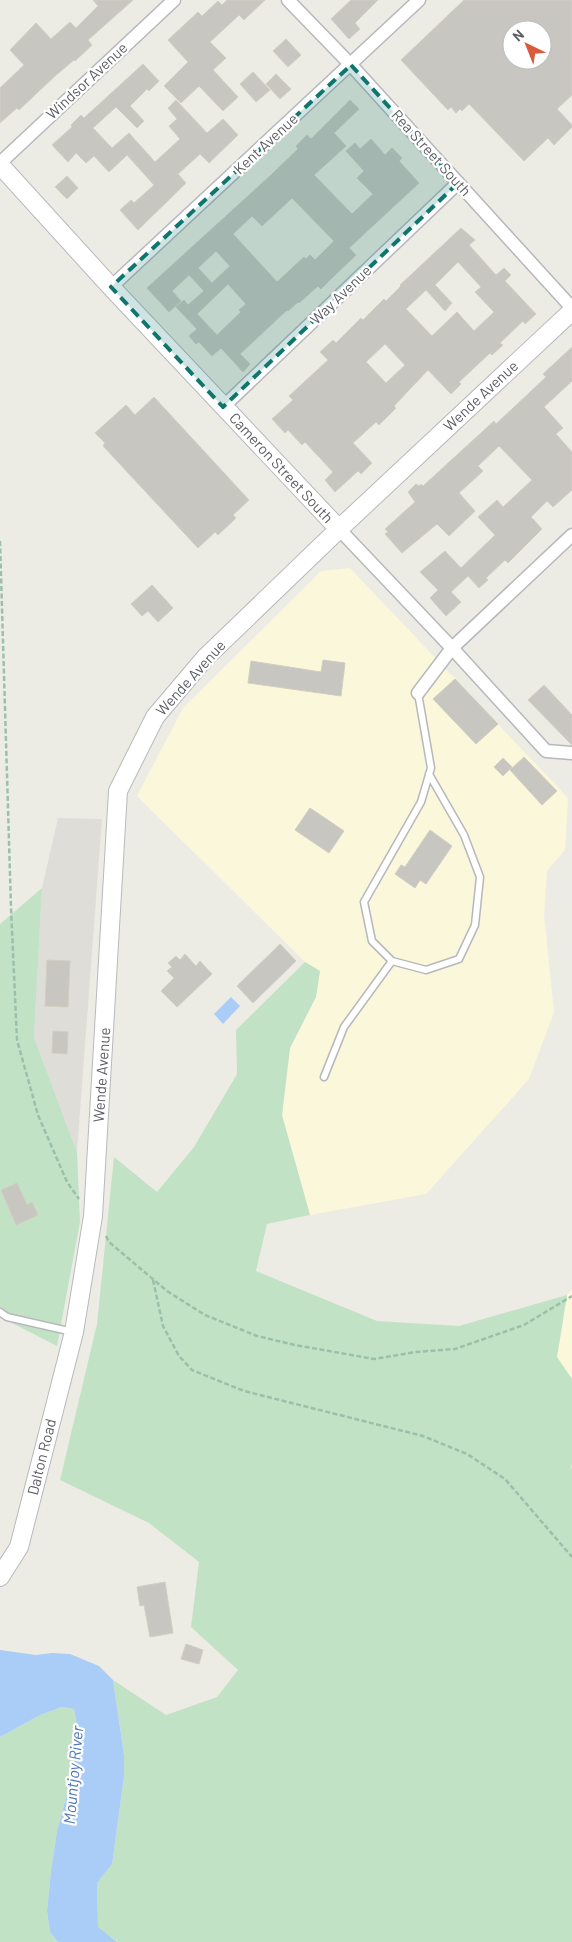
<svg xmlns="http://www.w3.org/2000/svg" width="572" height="1942" font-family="Barlow,sans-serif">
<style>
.commercial{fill:#fbf7db}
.industrial{fill:#dfddd8}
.green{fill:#c2e2c6}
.water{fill:#a9cdf7}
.building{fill:#c8c6c0;stroke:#d1cec2;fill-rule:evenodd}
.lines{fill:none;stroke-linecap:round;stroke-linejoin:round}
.lane-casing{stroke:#b6b8bd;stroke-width:9}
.street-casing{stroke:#b6b8bd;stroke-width:15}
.secondary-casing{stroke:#b7b9be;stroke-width:20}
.path{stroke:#9ac0aa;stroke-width:2.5;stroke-dasharray:5 2.5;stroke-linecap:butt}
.lane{stroke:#fff;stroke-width:6}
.street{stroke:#fff;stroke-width:12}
.secondary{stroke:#fff;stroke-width:18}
.marked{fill:#0f766e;fill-opacity:0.2;stroke:#0f766e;stroke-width:4;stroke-dasharray:10 6;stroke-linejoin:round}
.labels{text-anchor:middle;stroke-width:4.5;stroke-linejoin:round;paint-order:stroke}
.street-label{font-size:15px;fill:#5c5e63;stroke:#fff}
.water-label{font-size:16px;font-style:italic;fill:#4e76b9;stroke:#fff}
</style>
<rect width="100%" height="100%" fill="#edece4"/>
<g class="commercial">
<path d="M350,568L568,798L565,850L547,871L544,915L554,1012L529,1079L426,1194L310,1215L282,1115L290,1048L316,997L320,971L305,962L137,796L183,708L321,571Z"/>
<path d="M572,1290V1379L557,1358L567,1295Z"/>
</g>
<path class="industrial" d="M58,818L102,819L77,1152L34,1037L42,888Z"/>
<g class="green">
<path d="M42,888L34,1037L77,1152L80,1222L57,1346L12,1323L0,1313V924Z"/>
<path d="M305,962L320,971L316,997L290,1048L282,1115L310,1215L267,1224L256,1271L377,1321L459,1326L567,1295L557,1357L572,1379V1464L570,1470L572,1467V1942H118L98,1928L97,1883L112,1864L124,1777V1755L113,1680L166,1715L217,1697L238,1670L191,1627L199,1562L149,1523L60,1480L97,1324L114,1157L157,1192L194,1147L237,1074L236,1030Z"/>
<path d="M62,1707L74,1709L78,1730L73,1772L57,1831L51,1871L47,1911L50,1932L58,1942H0V1737L40,1715Z"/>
</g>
<g class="water">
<path d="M231,997L240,1006L223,1024L214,1014Z"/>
<path d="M0,1650L36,1655L52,1653L70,1654L99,1666L113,1680L124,1755V1777L112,1864L97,1883L98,1927L117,1942H58L50,1932L47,1911L51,1871L57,1831L73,1772L78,1730L74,1709L62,1707L40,1715L0,1737Z"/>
</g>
<g class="building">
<path d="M93,0H133L88,40L92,45L75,61L74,60L55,76L19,110L17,108L0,123V88L24,65L10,50L36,23L51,39L70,22L76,28L98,6Z"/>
<path d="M227,0H265L244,20L239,15L210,42L226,58L213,70L238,97L223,111L199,86L181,103L164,86L188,62L168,40L198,12L202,16L218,1L222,5Z"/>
<path d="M351,0H378L355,23L360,29L349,39L331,19Z"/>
<path d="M464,0H572V95L557,109L572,125V127L554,145L548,138L524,161L469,104L462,111L460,109L456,113L451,107L448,110L401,60ZM512,30H542V60H512Z"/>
<path d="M286,39L301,55L288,67L273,51Z"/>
<path d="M143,64L159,81L149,91L147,89L130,106L144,121L137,128L116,107L93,128L112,148L129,133L155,162L180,139L169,126L177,119L168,108L176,100L207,133L223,119L238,135L209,163L200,154L178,174L186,183L138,230L120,210L131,200L134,203L154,185L127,155L109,172L94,156L86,163L76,153L68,162L52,145L72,127L71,125L81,115L84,118Z"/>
<path d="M253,72L270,90L256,102L240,84Z"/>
<path d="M276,74L291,89L280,99L266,84Z"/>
<path d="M350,100L359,109L334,133L346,146L314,175L352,214L373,194L357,178L364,171L346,151L355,143L360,149L371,139L385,155L392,148L402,158L399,161L419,183L349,248L356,255L332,278L321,289L318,286L299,303L298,302L288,311L287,310L240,354L250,364L243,372L221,348L212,356L199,342L196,344L189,336L197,329L176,307L184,300L188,305L204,291L189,275L172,291L181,301L169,312L147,288L271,175L298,149L296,146L307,135L311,139ZM292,198L334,241L315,260L310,255L306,259L304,257L277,282L233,234L252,216L262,226ZM216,251L230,266L212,283L198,268ZM228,284L246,304L239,310L241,312L217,335L197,314Z"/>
<path d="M67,176L78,188L67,199L55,187Z"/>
<path d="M461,228L475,240L469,245L496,275L504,268L511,275L505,281L536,314L525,324L523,321L500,343L503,345L492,355L490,353L459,382L461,384L451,394L428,370L394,406L396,408L379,425L376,422L353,443L372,463L361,474L358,471L335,492L325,480L333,472L305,442L302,445L288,430L285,433L272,419L293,400L289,396L328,360L320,352L333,340L336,343L361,318L363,320L384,299L386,301L401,286L400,285ZM458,262L481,287L475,292L494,312L474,331L457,312L432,336L406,309L426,290L445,311L452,303L435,285ZM385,344L405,365L386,383L366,362Z"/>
<path d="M572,347V381L544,407L563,428L556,434L572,452V490L553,507L547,501L531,517L542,529L508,563L505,560L486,578L488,580L479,588L468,576L451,592L461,602L446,616L430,598L438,590L420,572L445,551L461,568L495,535L478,517L497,500L503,507L532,480L499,446L478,466L483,471L459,493L475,511L449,536L437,524L402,553L385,534L388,532L385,529L415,502L408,492L416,484L419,486L421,484L423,486L494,421L496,424L546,377L543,374Z"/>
<path d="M154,397L249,500L233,515L236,518L218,535L215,532L198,548L103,446L105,443L95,433L126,405L135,415Z"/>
<path d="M152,585L173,608L158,622L148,611L142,616L131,604Z"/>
<path d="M323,660L345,663L341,696L248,683L251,661L321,672Z"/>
<path d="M455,679L498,724L476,744L433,699Z"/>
<path d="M544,685L572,715V745L528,700Z"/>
<path d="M524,757L557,791L542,805L510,770Z"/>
<path d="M503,758L512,767L503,776L494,767Z"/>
<path d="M310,808L344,831L329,853L295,830Z"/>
<path d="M430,830L452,846L426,884L420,880L415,888L395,874L401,865L405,867Z"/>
<path d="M280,944L296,961L253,1003L237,986Z"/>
<path d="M185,954L196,966L200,961L212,974L177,1007L161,991L174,978L167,971L172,967L168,963L176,956L180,960Z"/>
<path d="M47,960L70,961L68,1007L45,1006Z"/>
<path d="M53,1031L68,1032L67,1054L52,1053Z"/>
<path d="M17,1183L27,1205L32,1202L38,1215L16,1225L1,1190Z"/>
<path d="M165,1582L173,1633L150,1637L144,1605L140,1606L137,1587Z"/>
<path d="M186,1644L203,1650L199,1664L181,1659Z"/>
</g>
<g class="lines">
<g class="lane-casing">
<g id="lane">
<path d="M418,693L431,768L421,802L364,902L372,941L392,961L426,970L459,959L475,925L480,877L464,835L429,774"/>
<path d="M324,1077L344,1027L392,961"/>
<path d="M0,1312L7,1317L73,1332"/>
</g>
</g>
<g class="street-casing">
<g id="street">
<path d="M288,0L351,65L572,308"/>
<path d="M0,163L174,0"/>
<path d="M111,287L419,0"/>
<path d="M223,407L458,183"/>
<path d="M339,529L452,648L546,751L572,753"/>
<path d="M418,693L452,648L572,535"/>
</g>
</g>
<g class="secondary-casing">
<g id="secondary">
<path d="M0,165L111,287L339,529"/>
<path d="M0,1577L19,1547L74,1332L93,1216L118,791L155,717L205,658L339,529L572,311"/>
</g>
</g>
<g class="path">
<path d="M0,541L11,908L17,1040L38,1115L67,1182L79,1199"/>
<path d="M106,1236L109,1242L167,1291L205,1315L257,1336L295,1345L374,1359L416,1352L455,1349L524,1325L572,1296"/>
<path d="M153,1280L163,1326L179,1356L192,1370L244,1391L423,1436L467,1454L505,1479L572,1557"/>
</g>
<use href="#lane" class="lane"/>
<use href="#street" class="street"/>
<use href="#secondary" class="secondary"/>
</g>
<path class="marked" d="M351,65L458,183L223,407L111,287Z"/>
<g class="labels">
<g class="street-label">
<text transform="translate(87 81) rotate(-43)" y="5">Windsor Avenue</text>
<text transform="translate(266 144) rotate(-43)" y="5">Kent Avenue</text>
<text transform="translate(431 153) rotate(48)" y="5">Rea Street South</text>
<text transform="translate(341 295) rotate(-44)" y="5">Way Avenue</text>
<text transform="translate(481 396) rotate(-43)" y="5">Wende Avenue</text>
<text transform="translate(281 468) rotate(47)" y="5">Cameron Street South</text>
<text transform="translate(191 678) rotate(-48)" y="5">Wende Avenue</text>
<text transform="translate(102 1075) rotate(-86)" y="5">Wende Avenue</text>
<text transform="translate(42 1457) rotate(-76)" y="5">Dalton Road</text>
</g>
<g class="water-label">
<text transform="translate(73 1775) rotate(-85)" y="6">Mountjoy River</text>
</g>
</g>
<g transform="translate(527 45) rotate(317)"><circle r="24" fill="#ffffff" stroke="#bebfc1"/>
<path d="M0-4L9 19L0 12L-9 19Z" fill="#da5a3c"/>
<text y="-8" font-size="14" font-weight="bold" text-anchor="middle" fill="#5c5e63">N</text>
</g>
</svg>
